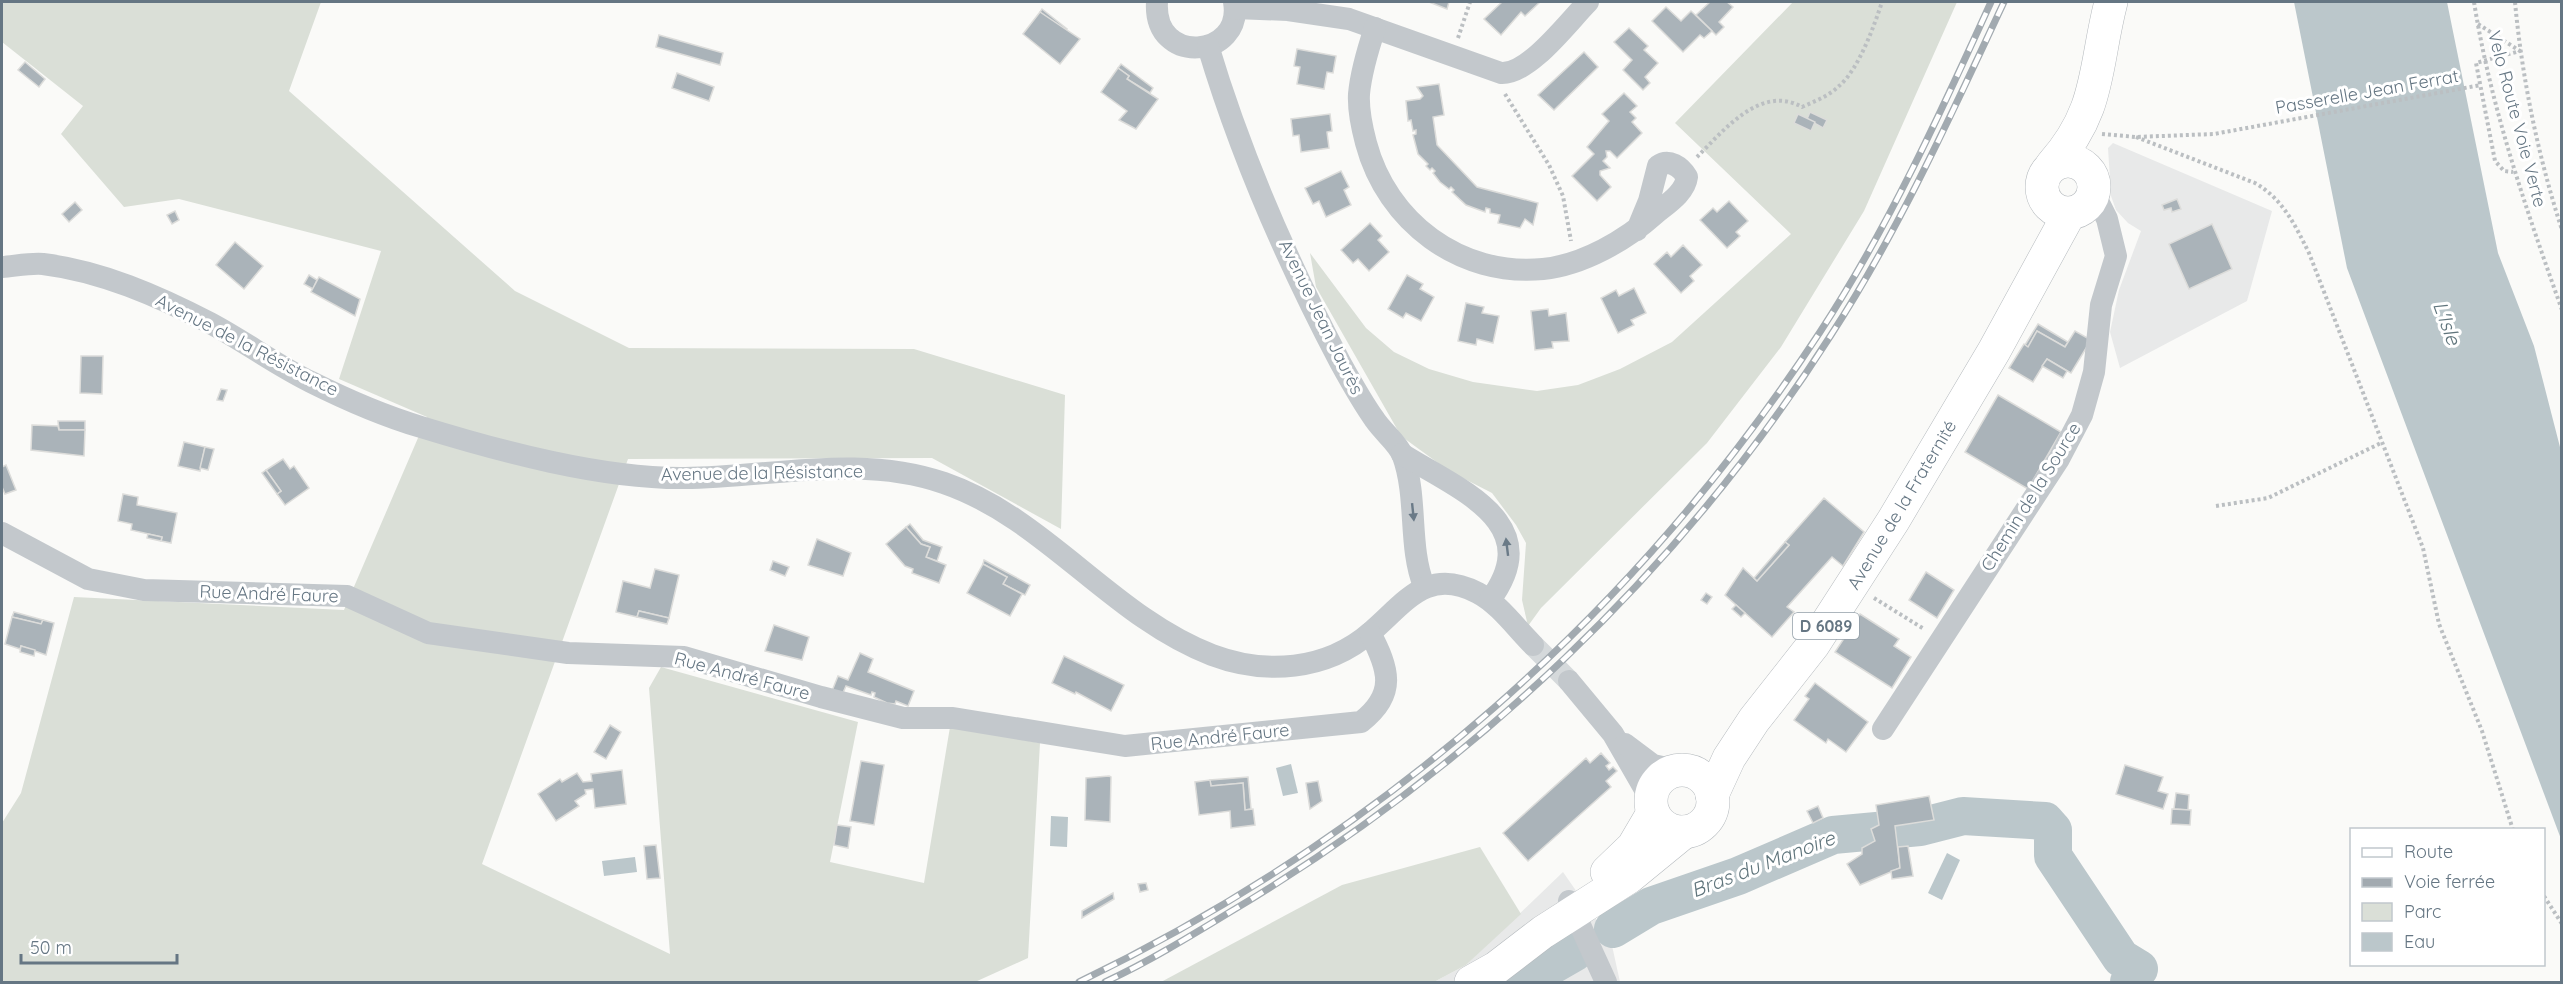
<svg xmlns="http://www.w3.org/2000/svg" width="2563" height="984" font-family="Quicksand,sans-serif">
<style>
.built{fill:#e8e9e9}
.green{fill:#dadfd7}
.water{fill:#bbc7cb}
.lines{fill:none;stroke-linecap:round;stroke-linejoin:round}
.river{stroke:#bbc7cb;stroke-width:38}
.building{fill:#aab3b9;stroke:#dcdcda;stroke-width:1.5}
.minor-tunnel{stroke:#d5d9db;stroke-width:22;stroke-dasharray:22 11;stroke-linecap:butt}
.primary-casing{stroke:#b5babe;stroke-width:34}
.path{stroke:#bbbfc2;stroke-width:4;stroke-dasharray:3 3;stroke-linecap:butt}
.minor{stroke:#c3c8cc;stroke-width:22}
.primary{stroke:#fff;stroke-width:33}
.rail-casing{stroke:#a2aab0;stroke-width:7}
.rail{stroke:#fff;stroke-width:4.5;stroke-dasharray:14;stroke-linecap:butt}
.oneway{fill:#6a7a87}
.labels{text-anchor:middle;stroke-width:6;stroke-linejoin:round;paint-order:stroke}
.shield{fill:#fff;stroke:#939fa8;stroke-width:1.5}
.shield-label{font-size:16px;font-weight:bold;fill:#657683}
.street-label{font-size:18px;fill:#657683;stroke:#fff}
.water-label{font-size:20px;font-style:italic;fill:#60757c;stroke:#fff}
</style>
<rect width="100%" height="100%" fill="#fafaf8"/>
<g class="built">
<path d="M2113,143L2272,211L2247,301L2120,368L2110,332L2119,290L2141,231L2128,223L2116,210L2111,196L2108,148Z"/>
<path d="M1563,872L1611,941L1620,982H1434L1466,965Z"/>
</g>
<g class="green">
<path d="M2,2H321L289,91L515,291L629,348L914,349L1065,395L1061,529L932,458L628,459L482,864L670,954L649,688L661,667L858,722L830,862L924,883L950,727L1040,743L1028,958L975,982H2V823L21,793L74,597L344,610L427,417L339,379L381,251L179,199L124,207L61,134L83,106L2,42Z"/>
<path d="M1793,2H1957L1864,211L1781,347L1707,443L1541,608L1528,626L1522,600L1526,543L1516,525L1492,493L1449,471L1401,436L1316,287L1310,253L1366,328L1394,352L1429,369L1473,382L1537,391L1578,385L1620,369L1672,342L1791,234L1675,123Z"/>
<path d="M1480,847L1521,914L1466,965L1434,982H1161L1342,885Z"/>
</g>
<g class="water">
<path d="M2294,2H2447L2498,253L2534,346L2561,451V839L2347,268Z"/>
<path d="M1291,764L1298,793L1283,796L1276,768Z"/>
<path d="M1051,816L1068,817L1067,847L1050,846Z"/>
<path d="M1947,853L1960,860L1942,900L1928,893Z"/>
<path d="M635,857L637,872L604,876L602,861Z"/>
</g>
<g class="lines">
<g class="river">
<path d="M1613,929L1651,906L1738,876L1833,835L1920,827L1963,816L2045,821L2053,830V856L2121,958L2139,969L2129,982"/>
<path d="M1523,982L1575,952"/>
</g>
</g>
<g class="building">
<path d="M1429,2H1449L1447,9Z"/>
<path d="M1502,2H1540L1525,16L1521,12L1501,35L1484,19Z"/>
<path d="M1710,2H1727L1733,7L1719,22L1724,27L1716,35L1696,15Z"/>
<path d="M1666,7L1681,21L1691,11L1712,31L1704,38L1700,35L1683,52L1652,21Z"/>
<path d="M1042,9L1067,29L1065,32L1040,12Z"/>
<path d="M1040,12L1080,39L1060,64L1023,34Z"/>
<path d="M1629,28L1648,46L1644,50L1658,63L1645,77L1650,83L1643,90L1623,70L1632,60L1614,42Z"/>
<path d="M659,35L723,53L720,65L656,47Z"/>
<path d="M1297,49L1336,56L1333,73L1327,72L1324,89L1297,84L1300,67L1294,66Z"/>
<path d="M1584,52L1598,67L1554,110L1538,95Z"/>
<path d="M25,62L45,79L39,87L18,70Z"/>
<path d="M1121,64L1153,88L1150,93L1127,79L1129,76L1118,68Z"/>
<path d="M1118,68L1129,76L1127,79L1158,99L1136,129L1119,120L1127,111L1101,92Z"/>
<path d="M677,73L714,87L709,101L672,88Z"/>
<path d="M1439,84L1444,115L1433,117L1437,145L1477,187L1538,203L1533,225L1525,219L1520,228L1498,223L1500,215L1490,213V209L1486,208L1485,212L1466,205L1452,192L1454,190L1451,187L1449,189L1440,182L1433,173L1435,171L1432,168L1430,170L1426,166L1428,164L1418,154L1413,135L1416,134V130L1413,131L1411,120L1408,121L1406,101L1420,99L1423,96L1417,87Z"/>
<path d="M1624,93L1637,106L1630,112L1636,118L1632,122L1642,133L1617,158L1610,151H1606L1607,157L1603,161L1610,168L1600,171V175L1611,187L1597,201L1572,176L1594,154L1587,147L1609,121L1602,114Z"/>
<path d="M1810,112L1827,120L1823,128L1807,119Z"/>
<path d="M1330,114L1332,131L1327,132L1329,148L1301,152L1299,135L1293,136L1291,119Z"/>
<path d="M1798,114L1815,122L1811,131L1794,123Z"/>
<path d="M1341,171L1349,187L1344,190L1351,205L1326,217L1319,201L1313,204L1305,188Z"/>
<path d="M2177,199L2181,209L2172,212L2171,208L2164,210L2162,205Z"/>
<path d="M1729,201L1748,221L1736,232L1740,236L1727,248L1700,220L1713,208L1717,212Z"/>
<path d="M75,202L82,210L69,222L62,214Z"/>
<path d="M175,211L179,220L172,224L167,215Z"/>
<path d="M1370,223L1382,236L1378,240L1389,252L1369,271L1358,259L1353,263L1341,250Z"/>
<path d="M2212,224L2232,269L2189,289L2169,244Z"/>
<path d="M235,242L263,266L244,289L216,265Z"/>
<path d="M1683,245L1702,265L1690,276L1694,281L1681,293L1654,264L1667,252L1671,257Z"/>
<path d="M309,275L317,280L313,289L304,284Z"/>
<path d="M1407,275L1423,284L1420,289L1434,297L1421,321L1406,313L1403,318L1388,309Z"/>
<path d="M319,277L360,299L355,316L311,292Z"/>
<path d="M1634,288L1646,313L1631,320L1634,325L1618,333L1601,298L1616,290L1619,296Z"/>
<path d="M1466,303L1484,307L1482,313L1499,316L1493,343L1477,339L1476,345L1458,341Z"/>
<path d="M1548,309L1549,316L1566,313L1569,341L1552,342L1553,348L1535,350L1531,311Z"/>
<path d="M2038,324L2068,342L2065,347L2037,331L2028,347L2025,345Z"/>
<path d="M2037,331L2065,347L2075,331L2091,340L2071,373L2047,359L2033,382L2009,368L2024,344L2028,347Z"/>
<path d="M81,356H103L102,394L80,393Z"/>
<path d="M2047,359L2067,371L2063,378L2042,366Z"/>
<path d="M221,389L227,390L223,401L217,400Z"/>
<path d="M1998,395L2061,432L2028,489L1965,452Z"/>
<path d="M58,421H85V430H59Z"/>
<path d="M32,425L58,426L59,430H85L84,456L31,450Z"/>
<path d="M184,442L205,447L200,471L178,466Z"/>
<path d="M205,447L214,449L208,470L200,468Z"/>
<path d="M283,459L290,469L294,466L309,488L285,505L277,494L281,491L266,470Z"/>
<path d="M6,465L16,490L5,494L2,487V467Z"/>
<path d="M266,470L281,491L277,494L262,473Z"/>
<path d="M123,494L138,497L137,505L177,513L171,543L161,541L162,537L131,530L132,524L118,521Z"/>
<path d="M1824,498L1864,532L1843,566L1832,557L1787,607L1794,612L1772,637L1725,595L1743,568L1757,581L1789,545L1785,542Z"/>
<path d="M910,524L923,540L942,547L937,561L926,557L930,547L921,544L906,527Z"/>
<path d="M906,527L921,544L930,547L926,557L946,565L939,583L912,573L913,569L905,566L886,544Z"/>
<path d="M148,534L162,537L161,541L147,538Z"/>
<path d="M817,539L851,553L843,576L808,565Z"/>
<path d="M1785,542L1789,545L1757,581L1754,578Z"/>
<path d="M984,560L1030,585L1025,595L1003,584L1007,577L983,564Z"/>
<path d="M773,561L789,567L785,576L770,570Z"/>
<path d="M983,564L1007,577L1003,584L1022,594L1010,616L967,593Z"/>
<path d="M655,569L679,575L669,618L639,611L637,617L616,612L623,581L650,588Z"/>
<path d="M1926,572L1954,590L1937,618L1909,600Z"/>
<path d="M1706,593L1712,597L1707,604L1701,600Z"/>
<path d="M1736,605L1745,613L1741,617L1732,609Z"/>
<path d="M639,611L669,618L667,624L637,617Z"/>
<path d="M14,612L43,620L41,624L12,617Z"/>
<path d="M1860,614L1899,639L1894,646L1911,657L1892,688L1835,652Z"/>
<path d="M12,617L41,624L43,620L54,623L46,655L21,646L20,649L5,644Z"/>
<path d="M774,625L809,637L802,660L765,651Z"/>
<path d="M21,646L35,650L34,656L20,652Z"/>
<path d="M860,653L873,659L868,672L914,691L908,706L896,701L895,704L887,703L874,697L875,693L872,692L871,695L846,686L842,695L832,691L838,676L848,680Z"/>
<path d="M1064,656L1124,685L1111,711L1076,692L1075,694L1052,683Z"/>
<path d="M1815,683L1868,722L1846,752L1828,739L1826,743L1794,720L1809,699L1805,696Z"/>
<path d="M610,725L621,732L606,759L594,752Z"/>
<path d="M1601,753L1610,763L1606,766L1609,770L1613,767L1617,771L1606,781L1611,787L1528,861L1503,833L1586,758L1590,763Z"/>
<path d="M861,761L884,765L874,825L850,821Z"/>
<path d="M2125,765L2163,777L2158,791L2168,794L2163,809L2116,794Z"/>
<path d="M622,770L626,804L595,808L593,789L585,790L586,794L575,801L579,806L556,821L538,794L560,779L562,782L577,773L583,782L592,781L591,774Z"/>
<path d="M1109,776L1111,777L1110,822L1085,820L1086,778Z"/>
<path d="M1248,777L1251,809L1245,810L1243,783L1211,786L1210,780Z"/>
<path d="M1210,780L1211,786L1243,783L1245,810L1253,809L1255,825L1231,828L1230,811L1199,815L1195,782Z"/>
<path d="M1318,781L1322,801L1310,809L1306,783Z"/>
<path d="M2176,793L2189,795L2188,810L2174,809Z"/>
<path d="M1929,796L1934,820L1895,826L1900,868L1860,885L1847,864L1862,854V848L1875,841L1871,829L1879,825L1876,805Z"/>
<path d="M1818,806L1823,818L1813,823L1807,811Z"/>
<path d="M2172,809L2191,810L2190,825L2171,824Z"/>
<path d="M837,825L851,827L848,848L834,845Z"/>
<path d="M656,845L660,878L647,879L644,846Z"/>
<path d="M1908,846L1913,876L1892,879L1891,871L1900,868L1898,847Z"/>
<path d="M1146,883L1148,890L1140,892L1138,884Z"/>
<path d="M1113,893L1114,899L1082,918V911Z"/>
</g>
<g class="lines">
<path class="minor-tunnel" d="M1533,645L1569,681"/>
<g class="primary-casing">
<g id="primary">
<circle cx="2068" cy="187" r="26"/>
<path d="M2052,165C2101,110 2094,68 2111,2"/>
<circle cx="1682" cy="801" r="31"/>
<path d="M1712,795L1729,758L1754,720L1813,645L1893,521L1994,351L2069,214"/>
<path d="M1607,872L1633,847L1653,813"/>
<path d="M1471,982L1496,968L1543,932L1629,877L1684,832"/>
</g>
</g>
<g class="path">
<path d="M2474,2C2491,108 2526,209 2562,310"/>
<path d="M2515,2C2522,78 2538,156 2562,230"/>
<path d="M2478,24L2520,51L2476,63L2495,161L2504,171L2513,172"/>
<path d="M1458,38L1470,2"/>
<path d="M1505,94L1549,165L1563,196L1571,241"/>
<path d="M2102,134L2136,137L2214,134L2481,85"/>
<path d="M2136,137L2255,183C2283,199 2295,225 2309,253L2423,548L2439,624L2482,731L2513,830"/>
<path d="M1697,157C1724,130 1761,84 1802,107C1815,101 1829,96 1839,86C1859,69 1874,26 1882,2"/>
<path d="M2216,506L2268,498L2381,443"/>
<path d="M1874,598L1924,629"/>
<path d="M2544,896L2562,924"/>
</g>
<g class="minor">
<path d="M1157,2C1153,67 1244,58 1234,2"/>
<path d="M1235,8L1288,10L1349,19L1501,73C1529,75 1569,21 1588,2"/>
<path d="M1375,28C1368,49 1361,72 1359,94C1358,111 1362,128 1366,143C1387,222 1460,277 1543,269C1583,265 1626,240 1655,214C1667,204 1685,193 1687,177C1681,167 1669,158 1658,166L1649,201L1637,230"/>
<path d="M1208,46C1240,153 1288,263 1340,362C1351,382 1362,402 1375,420C1383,432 1398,443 1403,456C1418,498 1408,546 1424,586"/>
<path d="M2,267C15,266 30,263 43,264C101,271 158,296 210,323C244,341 276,365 311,382C345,399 384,416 421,427C499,451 602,479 685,478C771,477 860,454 944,483C1046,518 1111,616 1212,655C1265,675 1326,671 1371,632C1405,603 1427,566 1478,593C1499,604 1516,628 1533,645"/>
<path d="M1402,454C1457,489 1548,522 1490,600"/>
<path d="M2,533L88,579L144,590L347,596L428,633L568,653L684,657L821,697L903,718H953L1125,746L1361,722C1397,694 1389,669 1370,633"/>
<path d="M1569,681L1613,734L1651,800"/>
<path d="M1883,729L2059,459L2082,415L2094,372L2101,305L2116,256L2107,219L2094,193"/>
<path d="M1625,744L1653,765L1676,770"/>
<path d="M1569,901L1606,982"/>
</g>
<use href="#primary" class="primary"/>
<g class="rail-casing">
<g id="rail">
<path d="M1079,982C1383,835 1635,614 1820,332C1888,228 1940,114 1991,2"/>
<path d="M1105,982C1148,962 1189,937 1230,912C1471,769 1680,572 1831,335C1899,230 1951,115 2004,2"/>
</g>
</g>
<use href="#rail" class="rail"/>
</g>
<defs><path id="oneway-solid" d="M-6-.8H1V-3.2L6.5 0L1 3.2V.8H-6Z" transform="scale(1.5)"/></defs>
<g class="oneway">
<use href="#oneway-solid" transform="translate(1413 512) rotate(84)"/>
<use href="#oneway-solid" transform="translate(1507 547) rotate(-97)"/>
</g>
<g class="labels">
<rect class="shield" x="1793" y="613" width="66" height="26" rx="4.5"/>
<g class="shield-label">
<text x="1826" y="632">D 6089</text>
</g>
<g class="street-label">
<text transform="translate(2367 92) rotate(-10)" y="6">Passerelle Jean Ferrat</text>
<text transform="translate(2517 119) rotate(75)" y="6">Velo Route Voie Verte</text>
<text transform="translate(1321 317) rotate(64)" y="6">Avenue Jean Jaurès</text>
<text transform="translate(247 345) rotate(27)" y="6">Avenue de la Résistance</text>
<text transform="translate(762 473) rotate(-1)" y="6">Avenue de la Résistance</text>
<text transform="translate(2031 497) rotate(-58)" y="6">Chemin de la Source</text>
<text transform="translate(1902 505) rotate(-59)" y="6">Avenue de la Fraternité</text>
<text transform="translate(269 594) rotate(2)" y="6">Rue André Faure</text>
<text transform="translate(742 676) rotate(15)" y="6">Rue André Faure</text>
<text transform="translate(1220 737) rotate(-6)" y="6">Rue André Faure</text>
</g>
<g class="water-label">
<text transform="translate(2447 323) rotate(70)" y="7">L'Isle</text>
<text transform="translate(1763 864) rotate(-21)" y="7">Bras du Manoire</text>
</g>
</g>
<rect width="2563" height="984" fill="none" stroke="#657683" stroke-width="6"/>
<rect x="2350" y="828" width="195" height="138" fill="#ffffff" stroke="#c1c8cd" stroke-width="1.5"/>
<rect x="2362" y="848" width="30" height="9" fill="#ffffff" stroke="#c1c8cd" stroke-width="1.5"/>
<text x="2404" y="858" font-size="18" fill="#657683">Route</text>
<rect x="2362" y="878" width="30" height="9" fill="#a2aab0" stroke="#c1c8cd" stroke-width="1.5"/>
<text x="2404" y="888" font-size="18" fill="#657683">Voie ferrée</text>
<rect x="2362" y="903" width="30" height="18" fill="#dadfd7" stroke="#c1c8cd" stroke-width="1.5"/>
<text x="2404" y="918" font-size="18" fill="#657683">Parc</text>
<rect x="2362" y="933" width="30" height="18" fill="#bbc7cb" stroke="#c1c8cd" stroke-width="1.5"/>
<text x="2404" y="948" font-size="18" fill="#657683">Eau</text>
<path d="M21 954v9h156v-9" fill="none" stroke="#657683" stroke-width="3"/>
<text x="30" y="954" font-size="18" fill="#657683" stroke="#ffffff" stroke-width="4.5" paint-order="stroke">50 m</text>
</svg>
